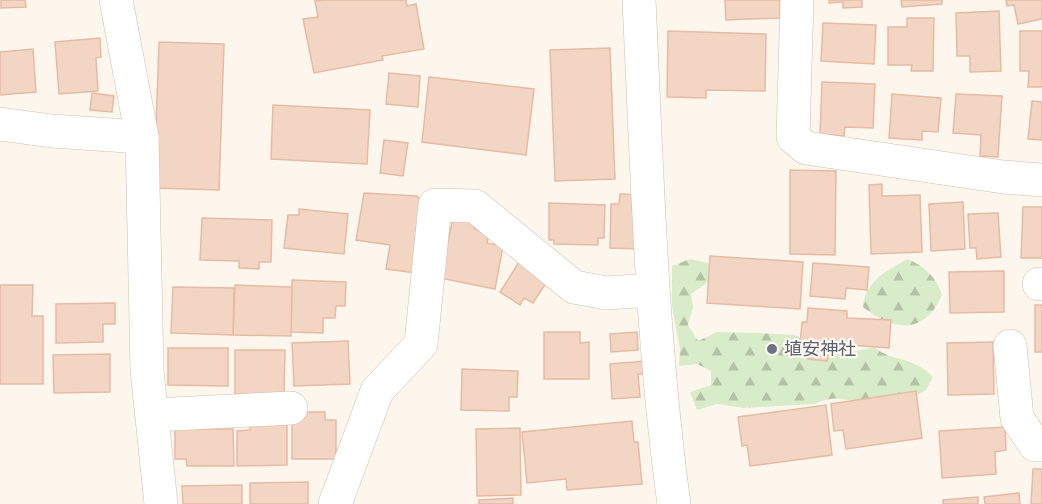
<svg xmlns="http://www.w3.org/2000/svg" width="1042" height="504" font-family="Barlow,'Noto Sans JP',sans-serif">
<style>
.forest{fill:url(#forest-firs)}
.building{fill:#f3d5c3;stroke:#e6bba3;stroke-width:1.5}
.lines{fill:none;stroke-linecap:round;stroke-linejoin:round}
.minor-casing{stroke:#d1beb0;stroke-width:34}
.minor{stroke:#fff;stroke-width:33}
.worship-dot{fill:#6b7280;stroke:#fffaf3;stroke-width:2}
.labels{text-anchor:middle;stroke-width:4.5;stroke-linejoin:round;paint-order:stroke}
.worship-label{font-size:18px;fill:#5b616d;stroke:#fffaf3;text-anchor:start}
</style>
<defs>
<pattern id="forest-firs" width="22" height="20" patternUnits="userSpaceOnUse" patternTransform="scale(1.5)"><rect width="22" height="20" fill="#d8ecc9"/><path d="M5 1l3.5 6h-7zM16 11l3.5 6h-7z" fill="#b4c2a5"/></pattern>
</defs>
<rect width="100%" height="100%" fill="#fdf6ec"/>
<g class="forest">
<path d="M690,259L712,264L720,274L691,294L693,307L688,325L698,341L717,332L759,333L795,335L803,341L848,353L874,347C893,363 912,355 933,377L926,390L915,396C890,388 889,402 870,403C848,403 839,392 815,404L743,408L717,404L697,410L690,392L711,385V371L697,364L679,366L680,349L672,306V266Z"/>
<path d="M907,259C925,266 936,277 942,295C924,336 893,331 863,307C865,281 887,271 907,259Z"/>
</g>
<g class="building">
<path d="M1,0H25L26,7L1,8Z"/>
<path d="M323,0H406L407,6L416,4L424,49L382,56L383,60L314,73L303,19L318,17L315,1Z"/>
<path d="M725,0H780V18L726,20Z"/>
<path d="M829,0H862V7L843,8V2L829,3Z"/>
<path d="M901,0H942V4L902,7Z"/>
<path d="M1006,0H1042V19L1018,24L1014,5L1007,6Z"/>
<path d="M999,11L1001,71L970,72V56H957L956,13Z"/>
<path d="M907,18H934L933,71H911L912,65H888V27H907Z"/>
<path d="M823,23L876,25L874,64L821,61Z"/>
<path d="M668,31L766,34L765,91L706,90V98L667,97Z"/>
<path d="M1020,31H1042V87H1028L1029,71H1020Z"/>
<path d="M100,38L101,57L96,58L98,91L59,94L55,42Z"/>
<path d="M159,42L224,44L219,190L154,188Z"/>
<path d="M610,48L615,179L555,181L550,50Z"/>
<path d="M33,49L36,92L0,95V52Z"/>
<path d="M389,73L420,76L418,107L386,104Z"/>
<path d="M429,77L534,89L526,155L422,142Z"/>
<path d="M822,82L875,84L873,128L845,127L844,136L820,134Z"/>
<path d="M92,93L114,96L112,112L90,110Z"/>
<path d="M892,94L941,98L938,132L922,131V140L889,138Z"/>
<path d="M956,94L1002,96L998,157L980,156L981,135L953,133Z"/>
<path d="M1032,101L1042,102V140L1028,139Z"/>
<path d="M273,105L370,110L367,164L271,159Z"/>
<path d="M384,140L408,143L403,176L380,173Z"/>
<path d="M790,170L836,171L835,255L790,254Z"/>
<path d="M882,184V196L920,195L922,252L871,254L869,185Z"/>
<path d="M364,193L417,196L424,204L416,273L386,269L390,245L356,240Z"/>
<path d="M620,194L645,195L644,249L610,248L611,204H619Z"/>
<path d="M963,202L965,249L931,251L929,204Z"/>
<path d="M549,203L605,205L604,238H598V245L554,244V240H549Z"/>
<path d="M1023,207H1042V258H1021Z"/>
<path d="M299,209L348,214L344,254L284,248L288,215H299Z"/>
<path d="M998,213L1001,257L977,259L976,248H970L968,214Z"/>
<path d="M202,218L272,220L271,262H259V269L239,268V261L200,260Z"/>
<path d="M453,218L475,223L474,229L489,232L487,243L503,246L495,289L440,278Z"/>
<path d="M710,256L803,262L800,309L707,303Z"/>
<path d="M521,259L550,277L533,303L524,298L520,305L500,292Z"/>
<path d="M813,263L869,267L867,290L846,288L845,299L810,296Z"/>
<path d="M1004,271V312L950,313L949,272Z"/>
<path d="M292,280L346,282L345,306H336L335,318H323V333L291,332Z"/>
<path d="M0,285H33L32,316H43V384H0Z"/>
<path d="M235,285L292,287L291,336L233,335Z"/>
<path d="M173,287L234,288L233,335L171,333Z"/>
<path d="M115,303V324H103V342L56,343V304Z"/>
<rect x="1035" y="305" width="7" height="47"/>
<path d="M808,308L847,311V318L891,320L889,348L850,345L849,354L828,353L827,361L808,359L809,346L800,345L802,322H807Z"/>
<path d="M544,332H580V343L589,342V379H544Z"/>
<path d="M637,332L638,350L611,352L610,334Z"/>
<path d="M348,341L350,384L294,386L292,343Z"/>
<path d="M993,342L994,394L948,395L947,343Z"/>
<path d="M168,348H228V386L168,385Z"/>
<path d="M235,350H285L284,395L235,394Z"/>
<path d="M110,354V392L54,393L53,355Z"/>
<path d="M646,361L647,374H638L640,397L612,399L610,364Z"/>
<path d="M462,369L518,371L517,397H509V411L461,410Z"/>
<path d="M916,391L922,438L846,449L843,430L834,431L831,404Z"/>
<path d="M826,405L832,455L750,466L747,445L742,446L738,417Z"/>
<path d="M287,410V465L237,466V431L250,430V422Z"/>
<path d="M292,412H325V420H336V459H292Z"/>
<path d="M632,421L634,442H638L642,484L567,490L566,479L527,483L522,432Z"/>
<path d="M1005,427L1006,450L995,452L996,474L942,478L939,431Z"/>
<path d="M520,428L521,495L477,496L476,429Z"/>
<path d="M175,429H233L234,466H187L186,459H175Z"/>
<path d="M1033,469H1042V504H1031Z"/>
<path d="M308,482V504H250V483Z"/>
<path d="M242,485V504H183L182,486Z"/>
<path d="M1019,493L1020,504H985L984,497Z"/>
<path d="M978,497V504H943V500Z"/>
<path d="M513,498V504H479V500Z"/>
</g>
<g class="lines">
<g class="minor-casing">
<g id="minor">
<path d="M116,0L142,137L147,370L161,504"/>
<path d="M639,0C647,168 651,337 674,504"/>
<path d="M797,0L793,137L806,148L1003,177L1042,180"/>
<path d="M0,124L52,131L142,137"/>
<path d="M1039,284H1042"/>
<path d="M1010,346L1017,418L1035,445H1042"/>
<path d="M153,415L291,408"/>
<path d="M335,504L377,391L421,344L435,205L475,206L574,287L606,293L653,290"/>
</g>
</g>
<use href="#minor" class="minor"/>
</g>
<circle class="worship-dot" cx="772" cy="349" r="6"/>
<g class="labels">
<g class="worship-label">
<text x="784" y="355">埴安神社</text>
</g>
</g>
</svg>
